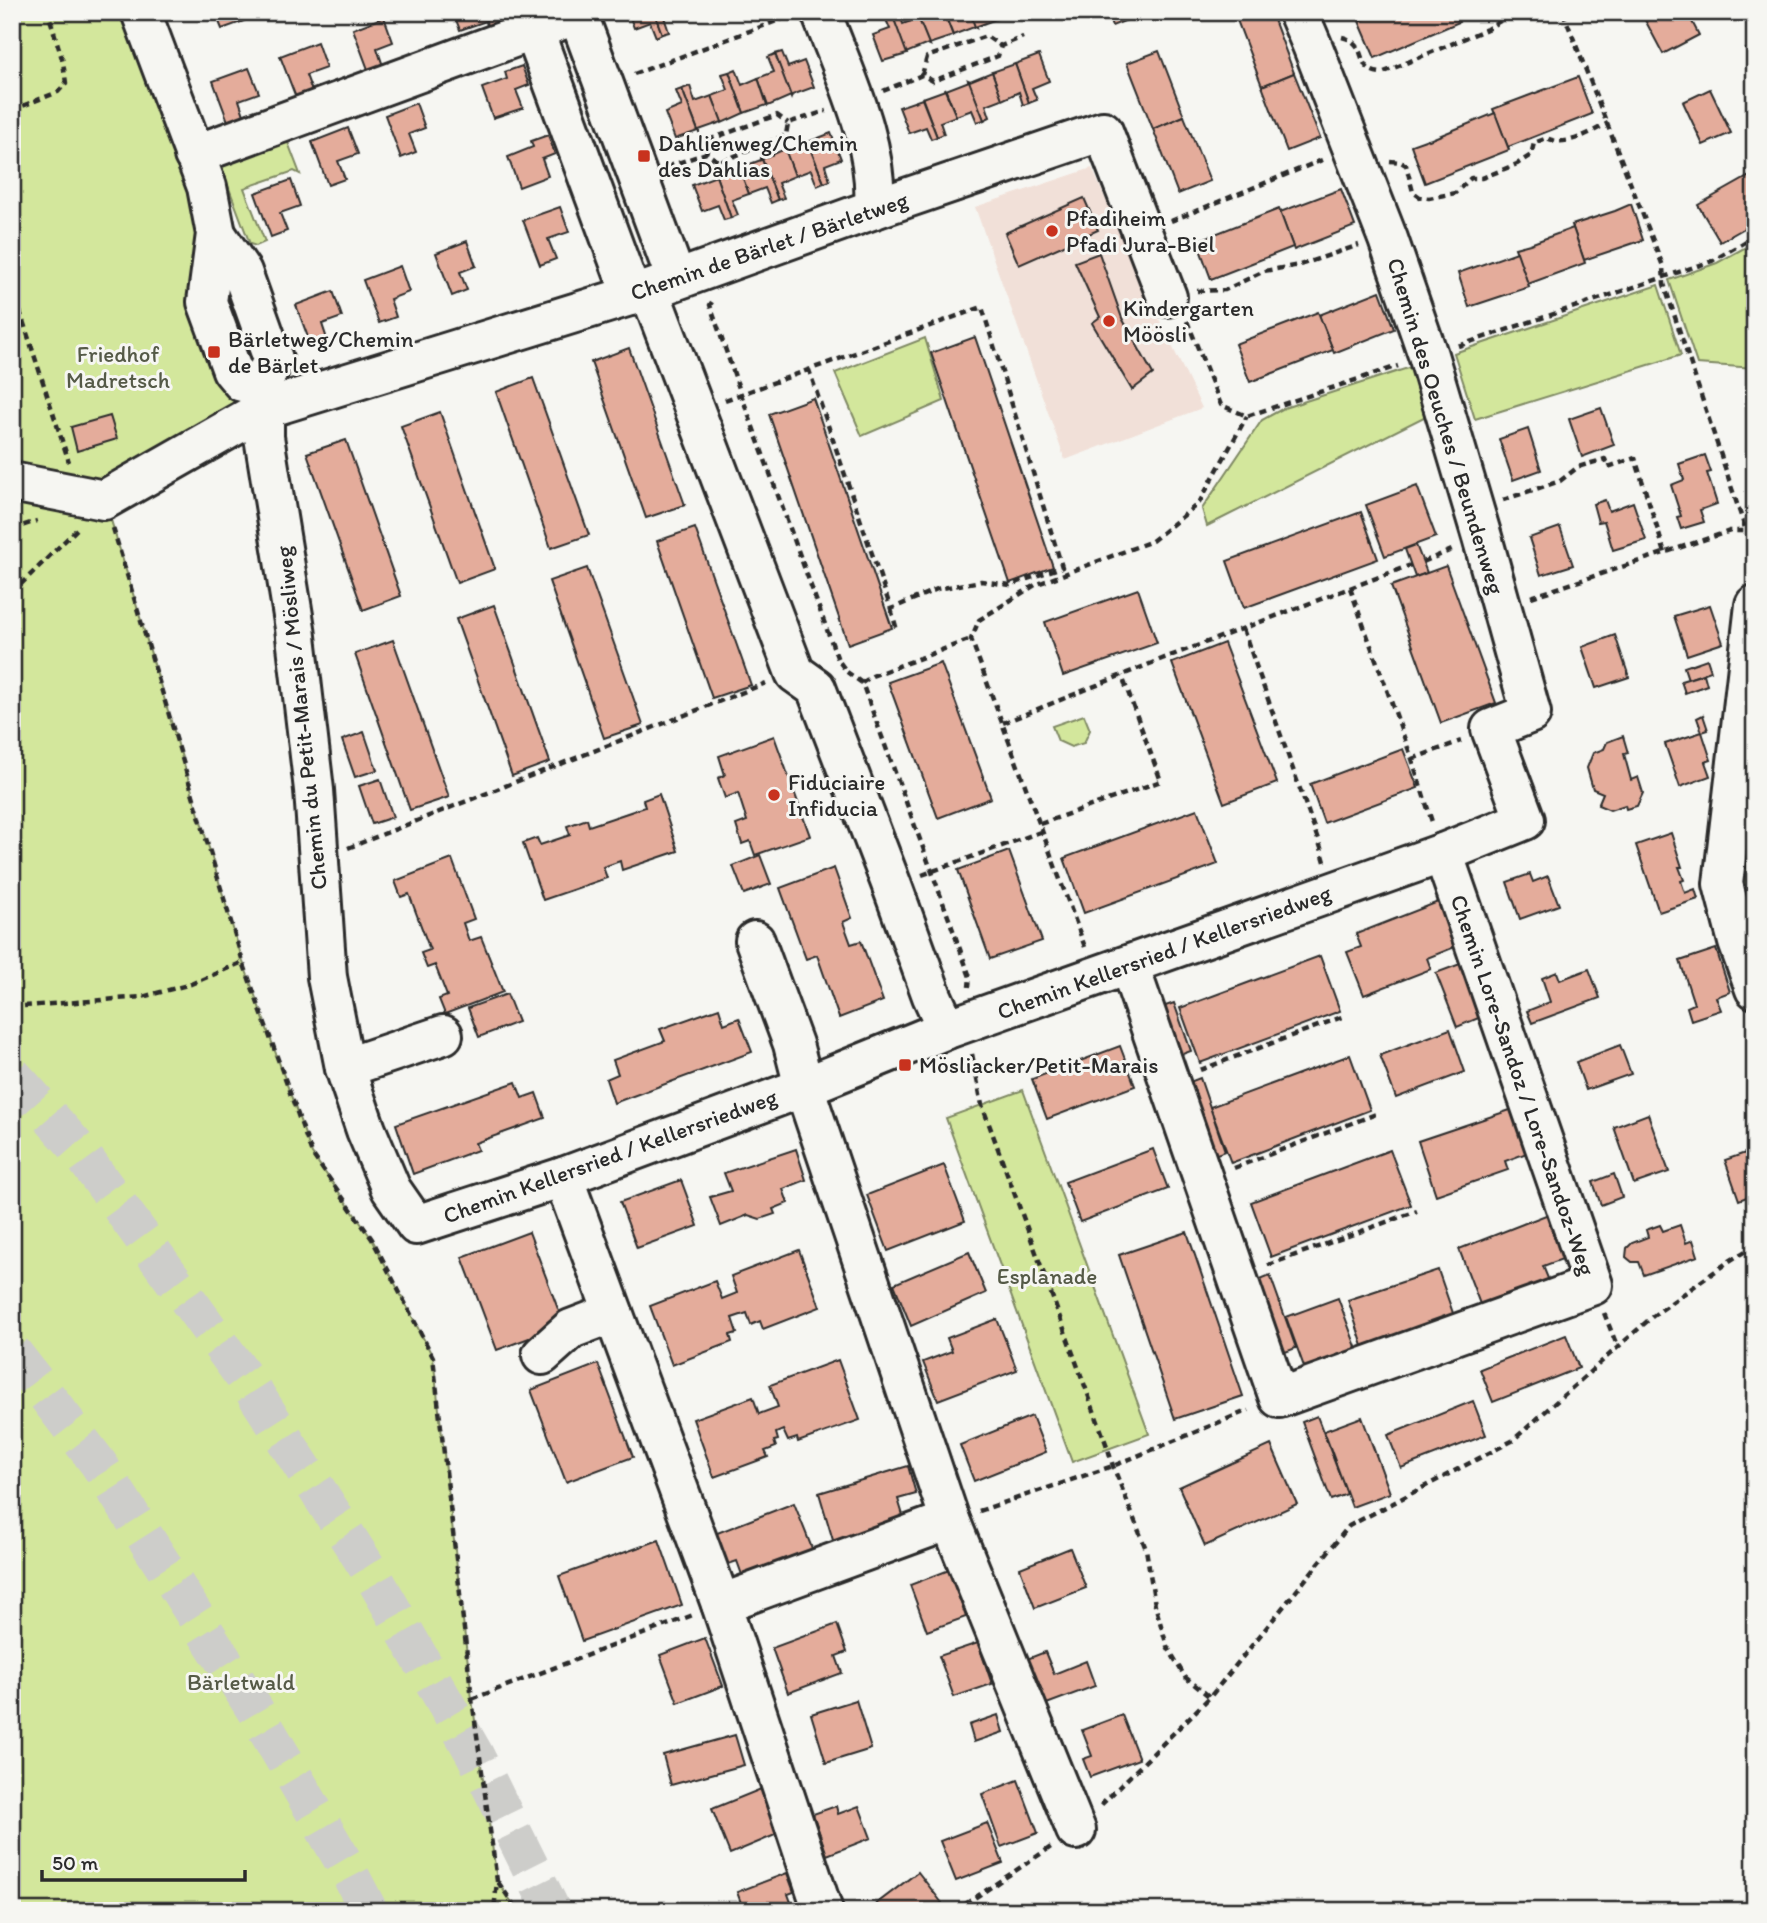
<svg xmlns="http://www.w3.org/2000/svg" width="1767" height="1923" font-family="Itim,sans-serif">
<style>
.built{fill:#f1e0d8}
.green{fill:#d3e79c;stroke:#7f8964;stroke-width:2}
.building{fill:#e4ac9b;stroke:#2b2b2b;stroke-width:2}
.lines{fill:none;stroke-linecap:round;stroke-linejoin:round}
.highway-tunnel{stroke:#cdcdca;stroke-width:38;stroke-dasharray:38 19;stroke-linecap:butt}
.minor-casing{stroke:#2b2b2b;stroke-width:44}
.path{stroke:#2b2b2b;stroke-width:4.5;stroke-dasharray:7 5;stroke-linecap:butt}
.minor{stroke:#f6f6f2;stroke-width:38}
.poi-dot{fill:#c8321e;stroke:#f6f6f2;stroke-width:2.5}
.labels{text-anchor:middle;stroke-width:6;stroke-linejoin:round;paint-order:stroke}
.poi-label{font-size:23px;fill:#2b2b2b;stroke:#f6f6f2;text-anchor:start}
.street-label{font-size:23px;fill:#2b2b2b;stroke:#f6f6f2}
.park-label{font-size:23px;fill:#555a47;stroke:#f6f6f2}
</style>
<rect width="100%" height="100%" fill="#f6f6f2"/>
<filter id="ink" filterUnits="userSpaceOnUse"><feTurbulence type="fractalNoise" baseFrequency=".0143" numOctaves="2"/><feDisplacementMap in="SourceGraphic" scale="14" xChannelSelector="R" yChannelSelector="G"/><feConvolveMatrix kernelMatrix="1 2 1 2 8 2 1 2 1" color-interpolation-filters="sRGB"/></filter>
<g filter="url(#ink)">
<path class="built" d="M1092,168L1147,294L1202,408L1065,460L975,207Z"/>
<g class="green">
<path d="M12,12H141L194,155L207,302L261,387L105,500L243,962L312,1154L372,1239L433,1357L472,1699L497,1881L518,1911H12Z"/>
<path d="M284,132L300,174L294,171L244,188L265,242L256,246L250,244L221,167L227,152Z"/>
<path d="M1755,242V368L1697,364L1669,280L1717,263Z"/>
<path d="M1658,285L1681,355L1475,419L1454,353Z"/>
<path d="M925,338L944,401L862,436L835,373Z"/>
<path d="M1411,367L1426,416L1207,526L1202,509L1262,420L1284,408Z"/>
<path d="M1084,715L1090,730L1084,743L1071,747L1058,741L1052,726Z"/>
<path d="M1743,805L1755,806V956L1736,883Z"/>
<path d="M1023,1090L1149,1434L1072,1462L946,1118Z"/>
</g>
<g class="building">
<path d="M215,12H240L244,21L222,29Z"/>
<path d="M453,12H502L504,20L487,26L486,21L460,30Z"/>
<path d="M628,12H654L662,34L656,37L650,22L634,28Z"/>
<path d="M654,12H676L664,17L669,32L662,34Z"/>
<path d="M899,12L903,24L919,18L930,45L928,44L906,53L892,14Z"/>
<path d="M934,12H944L953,36L929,44L918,17L920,18Z"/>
<path d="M944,12H970L976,28L974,27L953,35Z"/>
<path d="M970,12H997L999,18L975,27Z"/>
<path d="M1107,12H1144L1145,13L1112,26Z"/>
<path d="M1258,12H1271L1294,73L1262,86L1237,20Z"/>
<path d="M1383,12H1454L1459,22L1375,58L1359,21Z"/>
<path d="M1637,12H1687L1699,35L1663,54L1645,20L1647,19L1644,15Z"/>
<path d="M892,14L907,54L883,61L873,35L890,29L885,17Z"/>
<path d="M384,17L393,42L377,48L383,66L369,72L353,29Z"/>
<path d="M317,42L326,68L306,75L316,102L300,108L280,56Z"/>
<path d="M1755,45V70L1746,49Z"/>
<path d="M1159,51L1184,116L1153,129L1127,63Z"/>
<path d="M782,52L788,67L804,61L814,87L792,95L791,98L775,54Z"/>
<path d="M775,54L791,96L768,106L758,78L774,72L768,57Z"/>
<path d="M1039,55L1049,81L1032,88L1037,100L1029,103L1015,64Z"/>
<path d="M1015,64L1029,103L1023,105L1019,92L1002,100L992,72Z"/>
<path d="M522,66L529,85L516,90L523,108L493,118L482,88L507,79L505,72Z"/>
<path d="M249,68L259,93L239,100L245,118L229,124L213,81Z"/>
<path d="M736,69L742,85L758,78L767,105L744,113L729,72Z"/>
<path d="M729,72L744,113L722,123L712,96L728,90L722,74Z"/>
<path d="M992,72L1002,99L986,105L990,117L984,120L968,80L970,81Z"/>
<path d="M1294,73L1320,138L1287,151L1262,86Z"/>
<path d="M1578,77L1592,114L1508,147L1493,109Z"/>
<path d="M969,81L984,120L977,122L972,110L956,116L945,88L946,90Z"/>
<path d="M690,86L695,102L712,96L722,122L699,130V133L682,89Z"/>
<path d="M682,89L698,131L675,139L665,113L682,106L676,91Z"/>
<path d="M1710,89L1731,133L1703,145L1683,102Z"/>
<path d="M945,90L956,116L940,122L944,134L937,137L922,97L923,98Z"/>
<path d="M922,99L937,137L931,139L926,127L909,133L899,107Z"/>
<path d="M416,103L425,128L409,134L416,152L401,158L385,115Z"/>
<path d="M1495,113L1509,150L1425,183L1411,145L1428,139L1429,140Z"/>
<path d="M1184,116L1210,181L1178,194L1153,129Z"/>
<path d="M348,128L358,154L338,161L345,179L328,185L312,142Z"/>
<path d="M831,133L841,159L825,165L830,181L824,183L808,142Z"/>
<path d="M548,135L555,154L542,159L548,176L519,187L508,157L533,147L531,141Z"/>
<path d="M807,141L824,183L817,186L811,170L795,176L785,151Z"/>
<path d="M785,149L795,176L778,183L784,198L778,200L762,159Z"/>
<path d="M761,157L778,200L771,203L765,188L749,194L739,168L761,160Z"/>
<path d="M738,166L749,194L732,200L738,215L731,218L716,176L738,168Z"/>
<path d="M1755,173V222L1720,242L1698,205Z"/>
<path d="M716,176L731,218L724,220L718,205L702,211L692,185Z"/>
<path d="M291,180L300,206L280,213L287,231L271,237L255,193Z"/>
<path d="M1341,189L1355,226L1294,250L1280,212Z"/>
<path d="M1084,198L1098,230L1019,265L1005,233Z"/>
<path d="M1631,204L1643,240L1584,260L1572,225L1615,211Z"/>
<path d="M560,207L569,232L548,239L556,259L540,265L523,220Z"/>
<path d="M1279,209L1293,247L1211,279L1197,241Z"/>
<path d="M1573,228L1585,263L1528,284L1515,248L1530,244Z"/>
<path d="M467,241L476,266L460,272L467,290L452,296L436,253Z"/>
<path d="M1517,252L1529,287L1469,307L1458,273Z"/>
<path d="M1099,253L1122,318L1153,374L1132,390L1092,323L1100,317L1075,262Z"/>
<path d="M400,266L409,292L390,299L396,317L379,323L363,280Z"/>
<path d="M333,291L342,317L322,324L328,342L312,348L296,305Z"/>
<path d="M1380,291L1394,329L1334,353L1319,315Z"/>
<path d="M1318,312L1333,350L1250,382L1235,344Z"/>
<path d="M975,337L1053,567L1010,583L931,353Z"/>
<path d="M629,348L685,505L646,518L591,362Z"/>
<path d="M533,378L589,535L551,548L496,392Z"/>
<path d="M813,398L892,628L848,644L769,414Z"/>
<path d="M1601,408L1614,445L1582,457L1569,419Z"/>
<path d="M440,412L495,569L457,583L401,426Z"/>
<path d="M110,416L117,439L77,451L71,427Z"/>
<path d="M1528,429L1541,470L1513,480L1499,439Z"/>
<path d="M346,440L401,596L363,610L307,453Z"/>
<path d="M1705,455L1711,472L1707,473L1717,504L1700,510L1704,522L1681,529L1677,517L1681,516L1671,485L1684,480L1679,464Z"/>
<path d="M1417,486L1436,537L1385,556L1366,505Z"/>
<path d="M1605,500L1609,511L1633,502L1646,540L1613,550L1604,521L1598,522L1593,504Z"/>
<path d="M1361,512L1378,559L1244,608L1227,561Z"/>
<path d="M1560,527L1573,565L1541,575L1529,538Z"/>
<path d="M695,528L751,685L712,698L657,541Z"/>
<path d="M1416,545L1427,573L1415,577L1405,549Z"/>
<path d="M1446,566L1496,703L1441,723L1391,586Z"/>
<path d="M587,568L643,725L604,738L549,581Z"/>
<path d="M1138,589L1157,643L1063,676L1045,622Z"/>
<path d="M494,605L550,762L512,776L456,619Z"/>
<path d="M1710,605L1723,643L1687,655L1674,616Z"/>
<path d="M1615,635L1629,677L1596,688L1582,647Z"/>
<path d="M393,640L449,797L410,810L355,654Z"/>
<path d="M1224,643L1277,783L1224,803L1172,663Z"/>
<path d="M1707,659L1711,671L1688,679L1684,667Z"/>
<path d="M941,663L991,798L938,818L888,682Z"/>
<path d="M1704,674L1707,685L1685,693L1681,681Z"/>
<path d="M1703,715L1708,730L1702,732L1697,718Z"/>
<path d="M364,732L377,770L355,777L342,740Z"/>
<path d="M1702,732L1711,760L1705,762L1710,776L1680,787L1665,744Z"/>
<path d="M774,736L810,836L755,855L750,841L742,844L736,825L747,821L738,793L725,798L718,778L725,775L719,756Z"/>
<path d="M1623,736L1628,753L1624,754L1631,780L1638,777L1643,793L1637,806L1626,809L1625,805L1610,810L1598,805L1603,793L1593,789L1587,768L1593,753L1604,749L1607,742Z"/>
<path d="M1403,749L1418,788L1324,823L1310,784Z"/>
<path d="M380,779L393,817L372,824L359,786Z"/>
<path d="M659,794L678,851L622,870L620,861L603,867L607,878L543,900L523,843L537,838L540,845L570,835L567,826L587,819L589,826L645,807L643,800Z"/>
<path d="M1197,809L1218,864L1084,913L1064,858Z"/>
<path d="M1671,833L1682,867H1679L1684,880L1681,881L1685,893L1695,889L1698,899L1659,912L1636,845Z"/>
<path d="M1009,851L1042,941L990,959L958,870Z"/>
<path d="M760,855L771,884L744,894L733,866Z"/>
<path d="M452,859L474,919L463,923L469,941L481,937L503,992L445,1014L439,999L447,996L435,965L427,968L421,953L430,950L409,894L401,897L395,881Z"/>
<path d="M834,868L852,918L843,922L851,944L861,941L883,1001L839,1018L817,955L806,959L780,888Z"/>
<path d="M1530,874L1533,882L1548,876L1559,905L1520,919L1507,882Z"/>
<path d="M1438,902L1455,947L1427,958L1431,969L1364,995L1347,952L1361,947L1356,934Z"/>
<path d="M1716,949L1730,992L1716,997L1721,1010L1691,1020L1687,1007L1694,1004L1680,961Z"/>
<path d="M1320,956L1340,1011L1200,1063L1180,1008Z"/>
<path d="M1460,964L1481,1017L1457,1027L1436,973Z"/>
<path d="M1589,969L1600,998L1532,1023L1527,1011L1550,1002L1542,978L1557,972L1560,980Z"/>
<path d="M507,994L518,1022L479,1037L468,1008Z"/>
<path d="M1174,1003L1191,1051L1169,1059L1151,1011Z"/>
<path d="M719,1008L724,1024L739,1018L752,1052L614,1103L606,1079L618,1074L613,1060L665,1041L660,1029Z"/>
<path d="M1450,1029L1465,1072L1396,1098L1380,1055Z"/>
<path d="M1620,1045L1631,1074L1586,1090L1576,1062Z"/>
<path d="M1120,1046L1135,1086L1047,1119L1032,1079Z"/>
<path d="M1350,1055L1370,1110L1231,1163L1210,1107Z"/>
<path d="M1200,1078L1225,1151L1204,1159L1179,1086Z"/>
<path d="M516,1082L522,1098L536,1093L545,1118L475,1143L478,1150L413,1174L396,1124Z"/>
<path d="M1513,1109L1527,1153L1505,1161L1508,1170L1436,1195L1418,1141Z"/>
<path d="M1648,1114L1669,1172L1634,1184L1614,1127Z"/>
<path d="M1755,1136V1194L1739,1200L1725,1160L1751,1151L1747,1138Z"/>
<path d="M796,1149L806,1180L783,1189L788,1203L773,1209L775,1214L760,1219L748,1215L721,1226L710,1197L731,1191L724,1173Z"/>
<path d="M1153,1149L1168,1189L1080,1222L1065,1182Z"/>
<path d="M1390,1150L1411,1205L1271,1257L1251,1202Z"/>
<path d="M944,1165L965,1221L888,1251L867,1195Z"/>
<path d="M1614,1174L1622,1197L1601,1205L1593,1182Z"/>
<path d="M681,1180L698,1226L637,1248L620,1202Z"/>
<path d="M1551,1213L1568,1257L1543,1266L1551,1286L1483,1312L1459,1249Z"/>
<path d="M1660,1225L1663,1231L1680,1225L1686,1243L1693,1240L1698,1256L1644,1275L1639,1262H1632L1626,1257L1627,1248L1632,1243L1648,1237L1646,1230Z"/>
<path d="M529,1232L564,1325L497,1350L462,1257Z"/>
<path d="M1187,1232L1243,1396L1175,1419L1119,1255Z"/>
<path d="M799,1250L820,1307L763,1329L760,1321L751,1325L747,1313L732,1318L737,1333L730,1335L732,1342L672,1365L650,1306L715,1281L722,1299L737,1293L731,1276Z"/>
<path d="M969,1252L986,1293L911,1326L894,1284Z"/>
<path d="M1438,1270L1454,1316L1363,1346L1348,1300Z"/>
<path d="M1270,1275L1296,1348L1280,1354L1253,1282Z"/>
<path d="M1338,1298L1359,1355L1307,1375L1286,1317Z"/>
<path d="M997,1319L1017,1370L938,1400L923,1362L952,1351L947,1338Z"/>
<path d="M1566,1335L1579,1368L1493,1402L1480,1369Z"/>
<path d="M838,1360L860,1420L798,1442L797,1438L788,1441L783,1430L776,1433L778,1440L774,1441L776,1447L765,1451L768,1457L714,1477L693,1419L753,1397L759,1414L778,1407L770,1385Z"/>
<path d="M598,1364L633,1457L566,1482L531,1390Z"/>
<path d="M1473,1401L1486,1435L1401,1468L1388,1435Z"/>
<path d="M1032,1416L1046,1452L974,1481L960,1445Z"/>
<path d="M1317,1416L1347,1494L1331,1500L1302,1422Z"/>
<path d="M1362,1417L1390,1493L1352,1507L1324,1431Z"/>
<path d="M1271,1445L1297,1504L1205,1546L1179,1487Z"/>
<path d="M908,1466L916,1494L898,1499L906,1525L835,1547L819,1493Z"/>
<path d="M794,1503L815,1556L745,1583L737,1561L723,1566L712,1535Z"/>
<path d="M659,1540L682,1605L582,1641L559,1576Z"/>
<path d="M1070,1548L1086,1588L1035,1608L1020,1568Z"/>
<path d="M949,1570L966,1617L927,1631L910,1585Z"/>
<path d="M837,1624L847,1652L836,1656L842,1673L788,1693L772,1648Z"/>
<path d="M705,1638L723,1686L678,1703L660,1655Z"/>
<path d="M978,1643L992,1684L954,1697L939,1656Z"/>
<path d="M1045,1652L1054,1674L1086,1661L1095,1686L1044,1705L1027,1659Z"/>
<path d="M856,1700L871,1749L826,1763L811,1714Z"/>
<path d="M998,1715L1003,1732L974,1742L969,1725Z"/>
<path d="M1122,1715L1139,1759L1090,1777L1083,1759L1092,1756L1082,1730Z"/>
<path d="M735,1735L744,1765L671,1785L663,1755Z"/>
<path d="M1018,1780L1038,1833L1001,1847L982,1794Z"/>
<path d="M761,1789L780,1833L730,1854L712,1809Z"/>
<path d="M836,1806L838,1814L859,1806L871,1838L827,1855L813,1814Z"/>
<path d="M987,1823L1003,1863L956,1881L940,1841Z"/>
<path d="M918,1872L942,1903L932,1911H881L876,1904Z"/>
<path d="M787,1873L794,1892L788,1894L792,1905L778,1911H744L737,1892Z"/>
</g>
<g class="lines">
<g class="highway-tunnel">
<path d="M12,1074L75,1145L249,1384L376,1581L475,1755L552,1911"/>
<path d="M12,1351L98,1463L255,1710L343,1861L369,1911"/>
</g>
<g class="minor-casing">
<g id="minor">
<path d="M141,12L207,187L216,234L207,302L232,370L242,382L261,387"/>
<path d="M527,12L632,296"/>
<path d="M577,12L676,279"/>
<path d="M821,12C844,74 879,142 874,209"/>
<path d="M194,155L578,14"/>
<path d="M216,234L242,272L273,359L261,387L264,409V437L295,628L314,790L327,977L345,1068L366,1130L391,1189L416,1225L563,1177L804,1087L947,1029L1443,853L1525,820L1491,729L1531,713L1482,537L1428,355L1388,239L1312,45L1298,12"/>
<path d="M649,290L795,673L816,688L892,886L932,996L947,1029"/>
<path d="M12,482L104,500L264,409L649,290L874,209L1103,131L1167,297"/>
<path d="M1755,605L1723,884L1738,942L1755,989"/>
<path d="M755,941L793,1044L804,1087L950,1520L1076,1830"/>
<path d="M1129,965L1279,1398L1593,1285L1443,853"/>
<path d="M345,1068L443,1035"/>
<path d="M563,1177L721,1604L823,1911"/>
<path d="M542,1355L571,1329L613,1313"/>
<path d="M721,1604L950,1520"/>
</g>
</g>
<g class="path">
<path d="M1563,12L1663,266L1664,284L1746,531"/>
<path d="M1342,37C1371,44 1352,71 1382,73L1487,29L1500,21L1504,15L1521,12"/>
<path d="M634,74L790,16"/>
<path d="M922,75L927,57L986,36L1001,46"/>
<path d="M883,91L922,75L933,81L998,56L1001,46L1023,37"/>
<path d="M12,110L58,92L66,83L63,62L48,12"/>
<path d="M706,153L711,139L777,115L788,123"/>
<path d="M1390,161L1401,162L1406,165L1413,192L1420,197L1429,198L1455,193L1471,178H1482L1517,164L1531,155L1534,143L1547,138C1566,148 1591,132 1608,123"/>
<path d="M667,167L706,153L720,162L786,135L788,123L826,111"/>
<path d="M1171,221L1322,160"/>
<path d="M12,287L69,462"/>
<path d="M1197,291L1225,290L1264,271L1300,265L1359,245"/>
<path d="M712,302L710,305L741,394L838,660L847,672L862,683L932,872L970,977L969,987"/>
<path d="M1187,321L1221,405L1247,416L1398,366"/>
<path d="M1458,346L1712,261L1755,236"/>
<path d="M725,400C811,369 897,338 982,307L1062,567L1010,585L981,581L937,589L891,609L809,370"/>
<path d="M1503,500L1560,481L1578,467L1605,459L1608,467L1635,458L1665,553"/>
<path d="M113,528L243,962L312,1154L372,1239L433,1357L472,1699L497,1881L494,1911"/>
<path d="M12,529L37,521"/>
<path d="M1423,562L1454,549"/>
<path d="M1350,588L1412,759L1433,825"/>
<path d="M12,593L79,527"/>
<path d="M1531,597L1730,531H1746L1755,536"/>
<path d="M891,609L897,630"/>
<path d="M1243,629L1321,848L1325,862"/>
<path d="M862,683L872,676L971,639"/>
<path d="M1003,723L1162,659L1411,565"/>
<path d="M1412,759L1461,741"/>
<path d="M1040,824L1161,781L1122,676"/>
<path d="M348,848L766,683"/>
<path d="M922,875L1043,831"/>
<path d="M1085,947L971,639L979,620L1035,585L1152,541L1199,503L1247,416"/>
<path d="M12,1007L142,997L191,984L243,962"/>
<path d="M972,1054L982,1105L1108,1449L1113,1466L1146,1549L1155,1605L1167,1646L1185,1677L1210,1697"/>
<path d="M1200,1070L1342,1017"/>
<path d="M1234,1168L1376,1114"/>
<path d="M1268,1265L1417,1211"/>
<path d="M1604,1313L1618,1348"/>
<path d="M979,1511L1113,1466L1249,1410"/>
<path d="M472,1699L693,1615"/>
<path d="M1101,1805L1210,1697L1349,1526L1512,1441L1653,1316L1728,1262L1755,1245"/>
<path d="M498,1882L518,1911"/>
<path d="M955,1911L1051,1847"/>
</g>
<use href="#minor" class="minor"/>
</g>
</g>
<g class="poi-dot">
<rect x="637" y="149" width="14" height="14" rx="3.5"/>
<circle cx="1052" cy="231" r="7"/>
<circle cx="1109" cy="321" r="7"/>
<rect x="207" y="345" width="14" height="14" rx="3.5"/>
<circle cx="774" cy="795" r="7"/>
<rect x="898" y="1058" width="14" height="14" rx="3.5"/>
</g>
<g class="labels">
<g class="poi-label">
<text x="658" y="151">Dahlienweg/Chemin<tspan x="658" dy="26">des Dahlias</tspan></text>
<text x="1066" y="226">Pfadiheim<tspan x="1066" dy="26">Pfadi Jura-Biel</tspan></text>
<text x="1123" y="316">Kindergarten<tspan x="1123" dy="26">Möösli</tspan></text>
<text x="228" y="347">Bärletweg/Chemin<tspan x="228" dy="26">de Bärlet</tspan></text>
<text x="788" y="790">Fiduciaire<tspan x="788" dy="26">Infiducia</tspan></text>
<text x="919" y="1073">Mösliacker/Petit-Marais</text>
</g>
<g class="street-label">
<text transform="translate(769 246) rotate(-19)" y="8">Chemin de Bärlet / Bärletweg</text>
<text transform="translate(1446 426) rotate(73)" y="8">Chemin des Oeuches / Beundenweg</text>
<text transform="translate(301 718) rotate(-96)" y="8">Chemin du Petit-Marais / Mösliweg</text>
<text transform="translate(1164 952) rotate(-20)" y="8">Chemin Kellersried / Kellersriedweg</text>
<text transform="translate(1523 1085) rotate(71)" y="8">Chemin Lore-Sandoz / Lore-Sandoz-Weg</text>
<text transform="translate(610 1156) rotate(-20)" y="8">Chemin Kellersried / Kellersriedweg</text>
</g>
<g class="park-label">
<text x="118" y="362">Friedhof<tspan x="118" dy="26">Madretsch</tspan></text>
<text x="1047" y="1284">Esplanade</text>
<text x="241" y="1690">Bärletwald</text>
</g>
</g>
<rect width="1767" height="1923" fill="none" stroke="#f6f6f2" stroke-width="42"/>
<rect x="21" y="21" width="1725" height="1881" fill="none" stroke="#2b2b2b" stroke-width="2.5" filter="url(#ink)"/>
<path d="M42 1870v10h203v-10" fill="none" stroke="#2b2b2b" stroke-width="3.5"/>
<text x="52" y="1870" font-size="21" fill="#2b2b2b" stroke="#f6f6f2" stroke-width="5" paint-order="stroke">50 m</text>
</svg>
